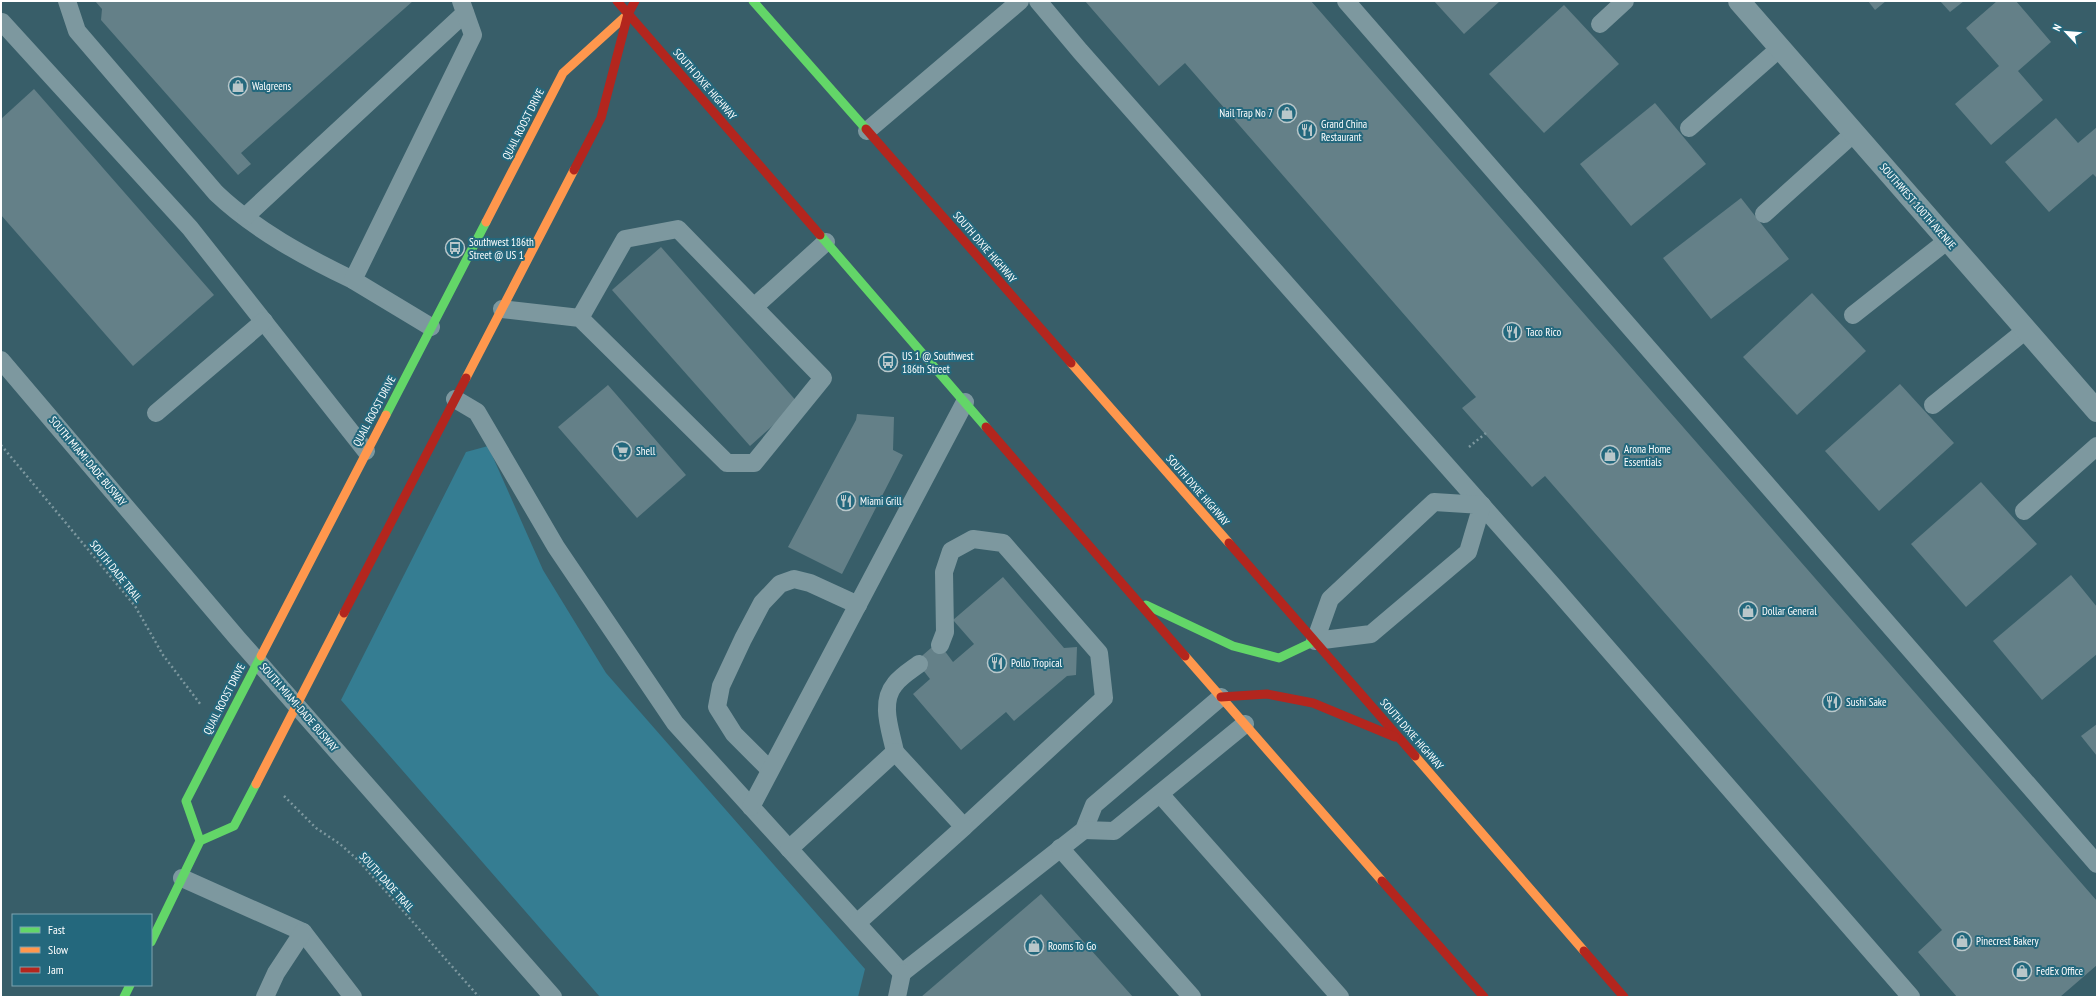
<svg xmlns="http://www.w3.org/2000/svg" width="2098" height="998" font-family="'PT Sans Narrow',sans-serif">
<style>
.green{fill:#357d92}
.building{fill:#648088}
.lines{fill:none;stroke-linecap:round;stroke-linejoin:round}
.path{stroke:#7d989f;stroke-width:2.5;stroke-dasharray:2 3;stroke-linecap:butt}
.lane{stroke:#7d989f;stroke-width:18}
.street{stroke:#7d989f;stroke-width:22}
.fast{stroke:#63d668;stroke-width:9}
.slow{stroke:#ff974d;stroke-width:9}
.jam{stroke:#b3261e;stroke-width:9}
.labels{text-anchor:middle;stroke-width:4;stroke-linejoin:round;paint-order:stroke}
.street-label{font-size:11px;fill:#fff;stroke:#24687d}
.poi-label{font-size:11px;fill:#fff;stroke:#24687d;text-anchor:start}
</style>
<rect width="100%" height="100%" fill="#385e69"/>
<path class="green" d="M488,446L543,570L606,673L865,969L858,997H600L341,700L466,452Z"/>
<g class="building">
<path d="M95,1H413L241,153L251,164L238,175L101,20L102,9Z"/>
<path d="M1085,1H1311L2097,901V965L2060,997H1957L1918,952L1942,930L1545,476L1532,487L1462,408L1476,397L1185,63L1159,86Z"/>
<path d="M1434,1H1500L1464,34Z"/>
<path d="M1868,1H1886L1875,10Z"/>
<path d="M1940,1H1964L1950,12Z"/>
<path d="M1997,1H2016L2051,42L2018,71L2043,100L1991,145L1955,104L1999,66L1966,28Z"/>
<path d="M1564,5L1619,64L1544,133L1489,74Z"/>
<path d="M34,89L214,295L133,366L1,215V119Z"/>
<path d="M1655,103L1706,164L1631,226L1580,164Z"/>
<path d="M2056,118L2078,143L2097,127V178L2093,174L2049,212L2005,162Z"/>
<path d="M1741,198L1789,259L1711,319L1663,258Z"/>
<path d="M661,247L798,403L750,446L612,290Z"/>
<path d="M1812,293L1866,351L1797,415L1743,357Z"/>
<path d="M1900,384L1954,443L1879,511L1825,451Z"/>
<path d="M608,385L686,475L637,518L558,427Z"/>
<path d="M857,414L894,417L893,450L903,455L842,574L788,547L856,420Z"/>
<path d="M1981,482L2037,544L1966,607L1911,544Z"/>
<path d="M2071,575L2097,607V654L2042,700L1993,641Z"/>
<path d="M1003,577L1064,648L1077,647L1076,675L1067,676L1014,721L1006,712L961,750L913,694L930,679L916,661L938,642L953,662L974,644L953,620Z"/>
<path d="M2097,724V756L2081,736Z"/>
<path d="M1041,894L1133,997H921Z"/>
</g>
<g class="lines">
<g class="path">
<path d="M1,445L135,606L163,655L201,705"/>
<path d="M1469,447L1486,433"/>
<path d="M284,796L316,828L340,844L359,861L479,997"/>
</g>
<g class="lane">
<path d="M67,1L77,31L216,193C255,230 305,257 353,280"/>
<path d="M1038,1L1080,51L1555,588L1911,997"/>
<path d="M1346,1L2097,864"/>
<path d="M1,24L2,22L190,228L366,451"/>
<path d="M1600,24L1625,1"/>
<path d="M1689,128L1780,48"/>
<path d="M867,131L1020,1"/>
<path d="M1764,214L1854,133"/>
<path d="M246,216L465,13"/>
<path d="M754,307L826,242"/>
<path d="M502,309L580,318L625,239L678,229L823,378L754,463H727L580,318"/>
<path d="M1853,315L1948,240"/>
<path d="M431,327L353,280L473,35L461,1"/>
<path d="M1,360L238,639L553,997"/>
<path d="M455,399L477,412L556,547L675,723L902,973L1084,830L1094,805L1221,697"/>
<path d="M1933,405L2026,330"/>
<path d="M156,413L264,321"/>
<path d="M1434,502L1482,505L1468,552L1371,634L1315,641L1330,599Z"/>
<path d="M2024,511L2097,446"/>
<path d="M940,645L945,632L944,572L951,551L973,539L1003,543L1099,653L1104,698L964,827"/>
<path d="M895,752C891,731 879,703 895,684C901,676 911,670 919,664"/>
<path d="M770,770L734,734L717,707L721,686L743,639L762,603L780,584L794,579L810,583L858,605"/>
<path d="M1160,794L1340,997"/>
<path d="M751,807L965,402"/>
<path d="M1084,830L1114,831L1245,724"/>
<path d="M1060,848L1192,997"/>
<path d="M789,849L895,752L964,827L857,923"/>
<path d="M182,878L303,932L353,997"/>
<path d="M265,997L276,973L303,932"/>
<path d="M897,997L902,973"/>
</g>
<path class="street" d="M1739,1L2097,411"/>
<g class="fast">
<path d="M753,1L866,129"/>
<path d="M820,235L986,427"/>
<path d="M386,415L486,222"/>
<path d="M1146,605L1233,646L1279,658L1315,641"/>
<path d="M200,841L186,801L261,656"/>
<path d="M151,942L200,841L234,826L256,784"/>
<path d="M124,997L130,985"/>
</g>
<g class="slow">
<path d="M486,222L563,73L628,14"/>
<path d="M1071,363L1229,543"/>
<path d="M466,378L574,170"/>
<path d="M261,656L386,415"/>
<path d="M1185,656L1382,881"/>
<path d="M1415,756L1584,951"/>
<path d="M256,784L344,613"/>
</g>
<g class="jam">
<path d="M617,1L820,235"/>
<path d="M866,129L1071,363"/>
<path d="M574,170L601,118L628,14L635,1"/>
<path d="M986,427L1185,656"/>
<path d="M1229,543L1415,756"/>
<path d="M344,613L466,378"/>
<path d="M1221,697L1267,694L1313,703L1395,737"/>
<path d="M1382,881L1484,997"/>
<path d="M1584,951L1624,997"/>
</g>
</g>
<defs>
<g id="shop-ring" transform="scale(1)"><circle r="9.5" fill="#24687d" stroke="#b9c7ca" stroke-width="1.5"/><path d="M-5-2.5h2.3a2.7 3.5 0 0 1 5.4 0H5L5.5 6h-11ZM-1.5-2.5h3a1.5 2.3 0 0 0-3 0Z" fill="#b9c7ca"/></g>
<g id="restaurant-ring" transform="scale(1)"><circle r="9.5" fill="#24687d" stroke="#b9c7ca" stroke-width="1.5"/><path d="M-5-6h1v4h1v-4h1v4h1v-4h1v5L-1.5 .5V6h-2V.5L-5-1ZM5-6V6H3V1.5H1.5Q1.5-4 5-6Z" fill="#b9c7ca"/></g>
<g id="bus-ring" transform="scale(1)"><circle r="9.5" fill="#24687d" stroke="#b9c7ca" stroke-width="1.5"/><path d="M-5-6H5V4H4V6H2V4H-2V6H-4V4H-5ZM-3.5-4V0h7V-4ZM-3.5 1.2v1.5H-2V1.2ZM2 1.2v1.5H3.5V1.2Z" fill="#b9c7ca"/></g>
<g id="supermarket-ring" transform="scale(1)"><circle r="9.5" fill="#24687d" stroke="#b9c7ca" stroke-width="1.5"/><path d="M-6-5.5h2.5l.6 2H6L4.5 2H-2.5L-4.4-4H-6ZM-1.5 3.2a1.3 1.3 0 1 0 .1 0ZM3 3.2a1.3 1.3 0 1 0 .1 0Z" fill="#b9c7ca"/></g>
</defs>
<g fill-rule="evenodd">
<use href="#shop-ring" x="238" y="86"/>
<use href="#shop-ring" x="1287" y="113"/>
<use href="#restaurant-ring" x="1307" y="130"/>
<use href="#bus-ring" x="455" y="248"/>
<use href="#restaurant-ring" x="1512" y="332"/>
<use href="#bus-ring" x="888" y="362"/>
<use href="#supermarket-ring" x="622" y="451"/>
<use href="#shop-ring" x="1610" y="455"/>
<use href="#restaurant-ring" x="846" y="501"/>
<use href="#shop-ring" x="1748" y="611"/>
<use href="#restaurant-ring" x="997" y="663"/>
<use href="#restaurant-ring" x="1832" y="702"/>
<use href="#shop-ring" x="1962" y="941"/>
<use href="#shop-ring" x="1034" y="946"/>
<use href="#shop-ring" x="2022" y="971"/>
</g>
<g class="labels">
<g class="street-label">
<text transform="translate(705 84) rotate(49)" y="4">SOUTH DIXIE HIGHWAY</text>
<text transform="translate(523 124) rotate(-63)" y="4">QUAIL ROOST DRIVE</text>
<text transform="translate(1918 206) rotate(49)" y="4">SOUTHWEST 100TH AVENUE</text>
<text transform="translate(985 247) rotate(49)" y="4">SOUTH DIXIE HIGHWAY</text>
<text transform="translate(374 411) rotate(-62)" y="4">QUAIL ROOST DRIVE</text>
<text transform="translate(88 461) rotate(50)" y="4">SOUTH MIAMI-DADE BUSWAY</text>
<text transform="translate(1198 490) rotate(49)" y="4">SOUTH DIXIE HIGHWAY</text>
<text transform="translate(116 571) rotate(51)" y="4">SOUTH DADE TRAIL</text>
<text transform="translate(224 699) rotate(-63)" y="4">QUAIL ROOST DRIVE</text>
<text transform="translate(299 707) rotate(49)" y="4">SOUTH MIAMI-DADE BUSWAY</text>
<text transform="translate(1412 734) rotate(49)" y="4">SOUTH DIXIE HIGHWAY</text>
<text transform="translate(387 882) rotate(48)" y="4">SOUTH DADE TRAIL</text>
</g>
<g class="poi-label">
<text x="252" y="90">Walgreens</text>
<text x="1273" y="117" text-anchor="end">Nail Trap No 7</text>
<text x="1321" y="128">Grand China<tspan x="1321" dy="13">Restaurant</tspan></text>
<text x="469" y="246">Southwest 186th<tspan x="469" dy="13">Street @ US 1</tspan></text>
<text x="1526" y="336">Taco Rico</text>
<text x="902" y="360">US 1 @ Southwest<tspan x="902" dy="13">186th Street</tspan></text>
<text x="1624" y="453">Arona Home<tspan x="1624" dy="13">Essentials</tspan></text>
<text x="636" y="455">Shell</text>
<text x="860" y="505">Miami Grill</text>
<text x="1762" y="615">Dollar General</text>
<text x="1011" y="667">Pollo Tropical</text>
<text x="1846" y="706">Sushi Sake</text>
<text x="1976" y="945">Pinecrest Bakery</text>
<text x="1048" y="950">Rooms To Go</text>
<text x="2036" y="975">FedEx Office</text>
</g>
</g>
<rect width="2098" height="998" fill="none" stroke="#ffffff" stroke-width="4"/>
<rect x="12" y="914" width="140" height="72" fill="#24687d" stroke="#7ca4b1"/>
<rect x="20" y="927" width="20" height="6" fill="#63d668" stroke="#7ca4b1"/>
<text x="48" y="934" font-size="12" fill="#ffffff">Fast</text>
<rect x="20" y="947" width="20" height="6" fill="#ff974d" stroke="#7ca4b1"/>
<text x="48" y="954" font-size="12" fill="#ffffff">Slow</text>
<rect x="20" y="967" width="20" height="6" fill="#b3261e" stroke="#7ca4b1"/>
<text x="48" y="974" font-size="12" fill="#ffffff">Jam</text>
<g transform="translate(2066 32) rotate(296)" stroke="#24687d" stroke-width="3" paint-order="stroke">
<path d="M0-3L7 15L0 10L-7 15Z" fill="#ffffff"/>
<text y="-6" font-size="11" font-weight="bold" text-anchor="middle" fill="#ffffff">N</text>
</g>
</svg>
